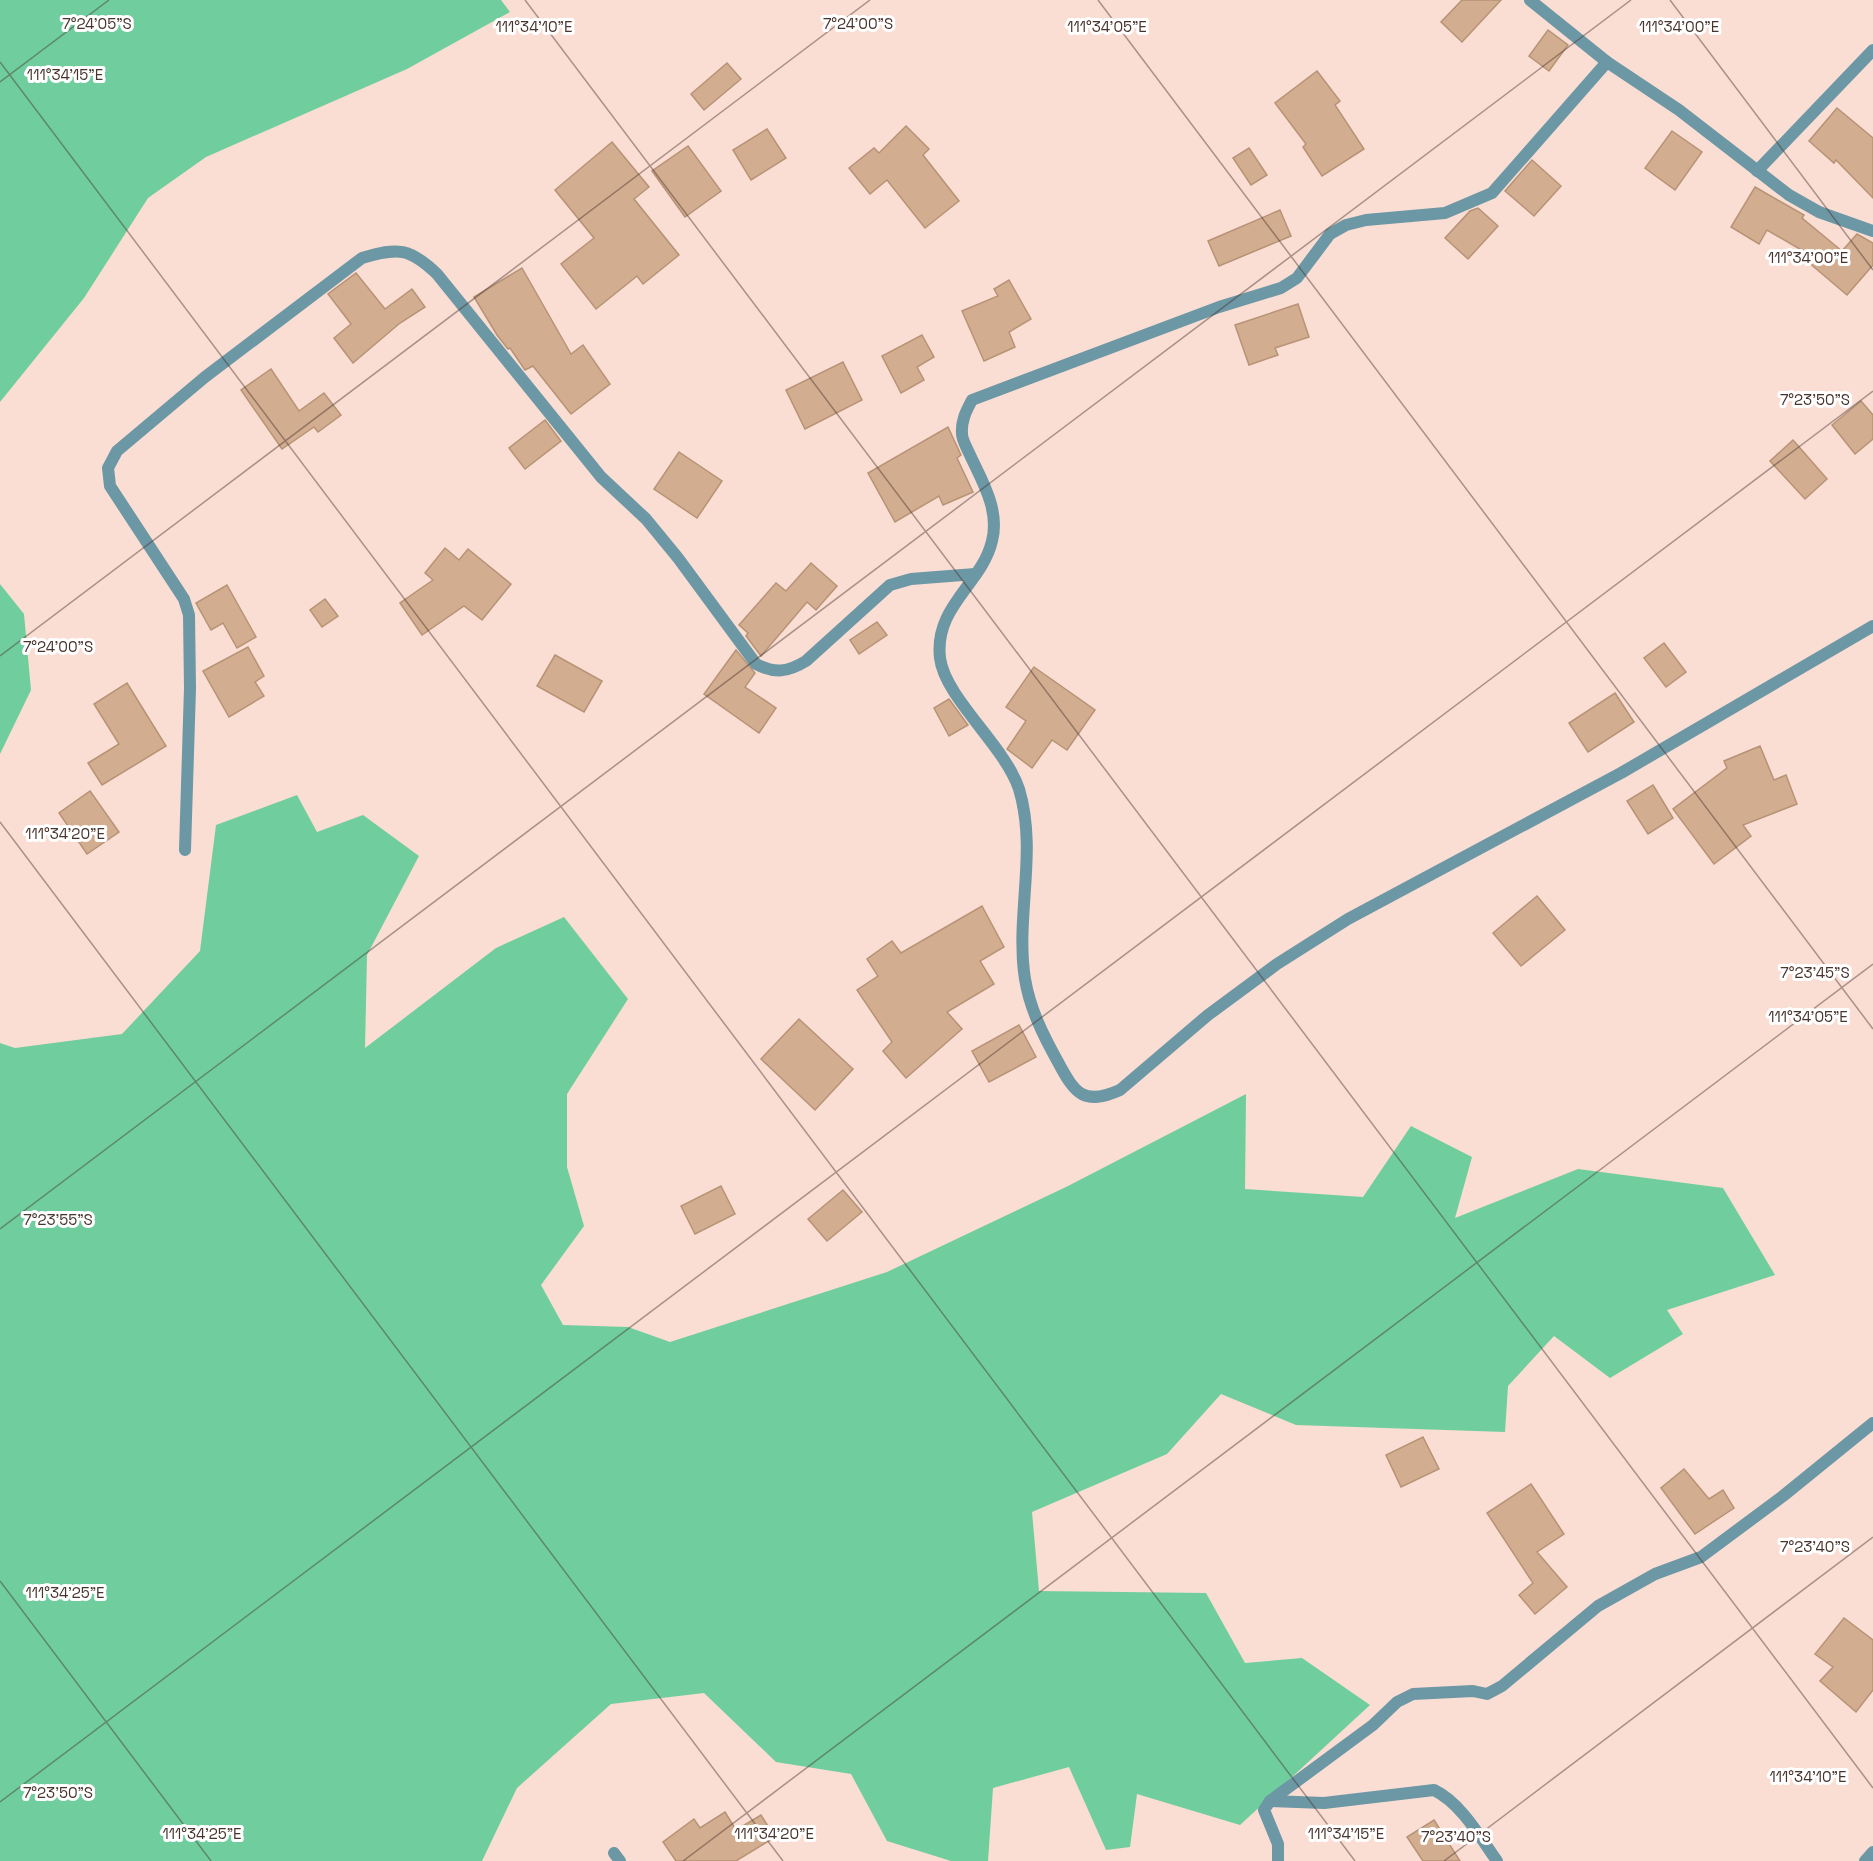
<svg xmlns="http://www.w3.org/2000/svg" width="1873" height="1861" font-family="'Space Grotesk',sans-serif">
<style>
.water{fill:#70ce9e}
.building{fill:#d3ad90;stroke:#b79376;stroke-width:1.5}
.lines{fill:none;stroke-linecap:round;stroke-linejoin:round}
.minor{stroke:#6c97a5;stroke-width:12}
.ticks{fill:none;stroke:#47342d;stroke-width:1.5;stroke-opacity:0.45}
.ticks-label{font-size:15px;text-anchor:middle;fill:#47342d;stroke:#fff;stroke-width:6;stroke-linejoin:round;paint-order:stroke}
</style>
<rect width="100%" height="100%" fill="#faddd3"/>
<g class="water">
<path d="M0,0H501L510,12L407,69L206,157L148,198L84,298L0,402Z"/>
<path d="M0,584L24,614L31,690L0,754Z"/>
<path d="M297,795L317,832L363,815L419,856L367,955L365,1048L496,948L564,917L628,999L567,1094V1167L584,1226L541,1285L563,1325L628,1327L670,1342L887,1272L1068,1186L1246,1094L1245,1189L1363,1197L1411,1126L1472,1157L1455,1218L1578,1169L1723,1188L1775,1275L1667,1310L1683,1334L1610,1378L1554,1336L1508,1386L1505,1432L1296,1425L1221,1394L1167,1454L1032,1512L1039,1591L1206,1593L1245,1663L1302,1658L1370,1705L1240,1825L1137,1794L1130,1847L1106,1850L1069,1767L993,1788L988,1861H951L887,1841L851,1774L776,1762L704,1693L611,1704L517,1788L482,1861H0V1043L15,1048L122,1034L200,951L216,825Z"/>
</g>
<g class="building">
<path d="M1462,0H1501L1462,42L1441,22Z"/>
<path d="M1548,30L1568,45L1549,71L1529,56Z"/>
<path d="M727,63L741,79L704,110L691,94Z"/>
<path d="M1317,71L1340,101L1335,105L1364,149L1322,176L1303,147L1306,144L1275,103Z"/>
<path d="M1837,108L1873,138V198L1836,160L1834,163L1809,141Z"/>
<path d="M906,126L929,149L923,155L959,201L925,228L887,180L870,194L849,168L874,148L879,153Z"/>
<path d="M767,129L786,158L751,180L733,150Z"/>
<path d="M1672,131L1702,152L1675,190L1645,168Z"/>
<path d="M612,142L649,187L634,199L679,255L643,284L637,276L596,309L561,264L594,238L555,190Z"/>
<path d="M688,146L721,191L685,217L652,171Z"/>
<path d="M1249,148L1267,175L1251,185L1233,158Z"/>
<path d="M1532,160L1561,186L1534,216L1505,191Z"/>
<path d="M1755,187L1804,215L1802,218L1842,251L1857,234L1873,243V265L1847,295L1801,256L1805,252L1767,230L1759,244L1731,227Z"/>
<path d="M1478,208L1498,226L1468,259L1445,238L1470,211Z"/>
<path d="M1280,210L1291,236L1219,266L1208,241Z"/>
<path d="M522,268L571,354L583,345L610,384L571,414L533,366L525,370L510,348L508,349L497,335L474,297Z"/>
<path d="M356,273L385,309L412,289L425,307L400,323L353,363L334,338L351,324L328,294Z"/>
<path d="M1009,280L1031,319L1009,332L1015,347L984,361L962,311L998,296L994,289Z"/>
<path d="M1298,304L1309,337L1275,348L1278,355L1249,365L1235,325Z"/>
<path d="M922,335L934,357L917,367L924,380L901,393L882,356Z"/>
<path d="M843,362L862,400L805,429L786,390Z"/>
<path d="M271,369L299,411L324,393L341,415L318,432L314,427L282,449L241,390Z"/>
<path d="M1861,401L1873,415V439L1855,454L1832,425Z"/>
<path d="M545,420L561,441L525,469L509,448Z"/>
<path d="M948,427L961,455L957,458L973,492L943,505L939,496L895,522L868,473Z"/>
<path d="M1793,440L1827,479L1805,499L1770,461Z"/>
<path d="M679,452L722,481L697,518L654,489Z"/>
<path d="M445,548L459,560L468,549L511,584L482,620L464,606L422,635L400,603L433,580L425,573Z"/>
<path d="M811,563L837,586L816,610L807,602L761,656L746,636L748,633L739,625L776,583L786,591Z"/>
<path d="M227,585L256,637L237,648L223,623L211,630L196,603Z"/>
<path d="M325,599L338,616L322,627L310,610Z"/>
<path d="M877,622L887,635L859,654L850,640Z"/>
<path d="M1664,643L1686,672L1666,687L1644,658Z"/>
<path d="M248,647L264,676L255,682L264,696L229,717L203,671Z"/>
<path d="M736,650L755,673L745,687L776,708L759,733L704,694Z"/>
<path d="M555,655L602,681L584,712L537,686Z"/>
<path d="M1034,667L1095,710L1067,750L1052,740L1032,768L1007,749L1026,721L1006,707Z"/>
<path d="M127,683L166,746L102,785L88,763L119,744L94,704Z"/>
<path d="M1615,693L1634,722L1588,752L1569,723Z"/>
<path d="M949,699L968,725L949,736L934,708Z"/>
<path d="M1760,746L1774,780L1786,775L1797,804L1743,825L1751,836L1714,864L1673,809L1727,768L1724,761Z"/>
<path d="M1653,785L1673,818L1648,834L1627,801Z"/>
<path d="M90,791L119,832L87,854L59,813Z"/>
<path d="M1537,896L1565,930L1521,966L1493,933Z"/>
<path d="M982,906L1004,947L980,961L994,984L947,1012L962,1029L906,1078L883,1051L892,1042L857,990L878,976L867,959L892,941L901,953Z"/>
<path d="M799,1019L853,1069L815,1110L761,1059Z"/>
<path d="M1019,1025L1036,1057L989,1082L972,1051Z"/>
<path d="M721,1186L735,1214L695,1234L681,1206Z"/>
<path d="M843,1190L862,1212L827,1241L808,1219Z"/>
<path d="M1423,1437L1439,1469L1401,1487L1386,1455Z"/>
<path d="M1684,1469L1709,1499L1723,1490L1734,1508L1695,1534L1661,1488Z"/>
<path d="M1531,1484L1564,1534L1537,1552L1567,1587L1535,1614L1519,1595L1533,1583L1487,1513Z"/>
<path d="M1844,1618L1873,1640V1690L1856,1712L1820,1681L1833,1667L1815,1654Z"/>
<path d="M725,1812L736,1830L761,1815L775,1837L736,1861H676L663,1842L694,1819L700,1828Z"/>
<path d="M1434,1820L1460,1861H1423L1407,1837Z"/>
</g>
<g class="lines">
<g class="minor">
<path d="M1530,0L1607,62L1679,110L1789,195L1819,212L1873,231"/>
<path d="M1607,62L1492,193L1445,213L1366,220L1346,225L1330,234L1297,278L1281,288L1219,307L972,400C966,411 961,421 962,434C962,440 967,448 970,455C982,481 1000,510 992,541C982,584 934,606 940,658C945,698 1005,746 1019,789C1038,852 1015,916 1025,979C1030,1009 1043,1035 1058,1062C1075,1094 1084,1106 1120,1090L1208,1015L1277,964L1348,919L1621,773L1873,626"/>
<path d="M1757,171L1873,50"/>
<path d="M185,850L190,688L189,615L184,599L110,486L108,468L117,451L205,377L362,258C398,247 410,248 437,274L601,477L646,519L678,558L756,664C775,674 788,672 806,661L890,585L911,579L975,574"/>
<path d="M1270,1801L1324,1803L1434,1790C1461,1803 1480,1837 1497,1861"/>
<path d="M614,1853L620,1861"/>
<path d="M1278,1861V1844L1264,1810L1270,1801L1373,1725L1397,1702L1413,1694L1473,1691L1487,1694L1502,1686L1598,1606L1655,1574L1701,1557L1783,1496L1873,1423"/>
<path d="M1865,1861L1873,1852"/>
</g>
</g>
<path class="ticks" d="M525,0L1873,1788M1098,0L1873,1029M1670,0L1873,270M0,62L1355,1861M0,82L109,0M0,656L870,0M0,822L783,1861M0,1229L1631,0M0,1581L211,1861M0,1802L1873,391M683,1861L1873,964M1444,1861L1873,1537"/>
<g class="ticks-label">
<text x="97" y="29">7°24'05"S</text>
<text x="858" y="29">7°24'00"S</text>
<text x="534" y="32">111°34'10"E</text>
<text x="1107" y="32">111°34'05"E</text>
<text x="1679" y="32">111°34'00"E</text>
<text x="65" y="80">111°34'15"E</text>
<text x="1808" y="263">111°34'00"E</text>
<text x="1815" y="405">7°23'50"S</text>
<text x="58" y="652">7°24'00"S</text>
<text x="65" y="839">111°34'20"E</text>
<text x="1815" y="978">7°23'45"S</text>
<text x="1808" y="1022">111°34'05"E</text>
<text x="58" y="1225">7°23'55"S</text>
<text x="1815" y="1552">7°23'40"S</text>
<text x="65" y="1598">111°34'25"E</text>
<text x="1808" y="1782">111°34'10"E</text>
<text x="58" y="1798">7°23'50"S</text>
<text x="202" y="1839">111°34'25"E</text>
<text x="774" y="1839">111°34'20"E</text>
<text x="1346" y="1839">111°34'15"E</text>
<text x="1456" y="1842">7°23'40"S</text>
</g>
</svg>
